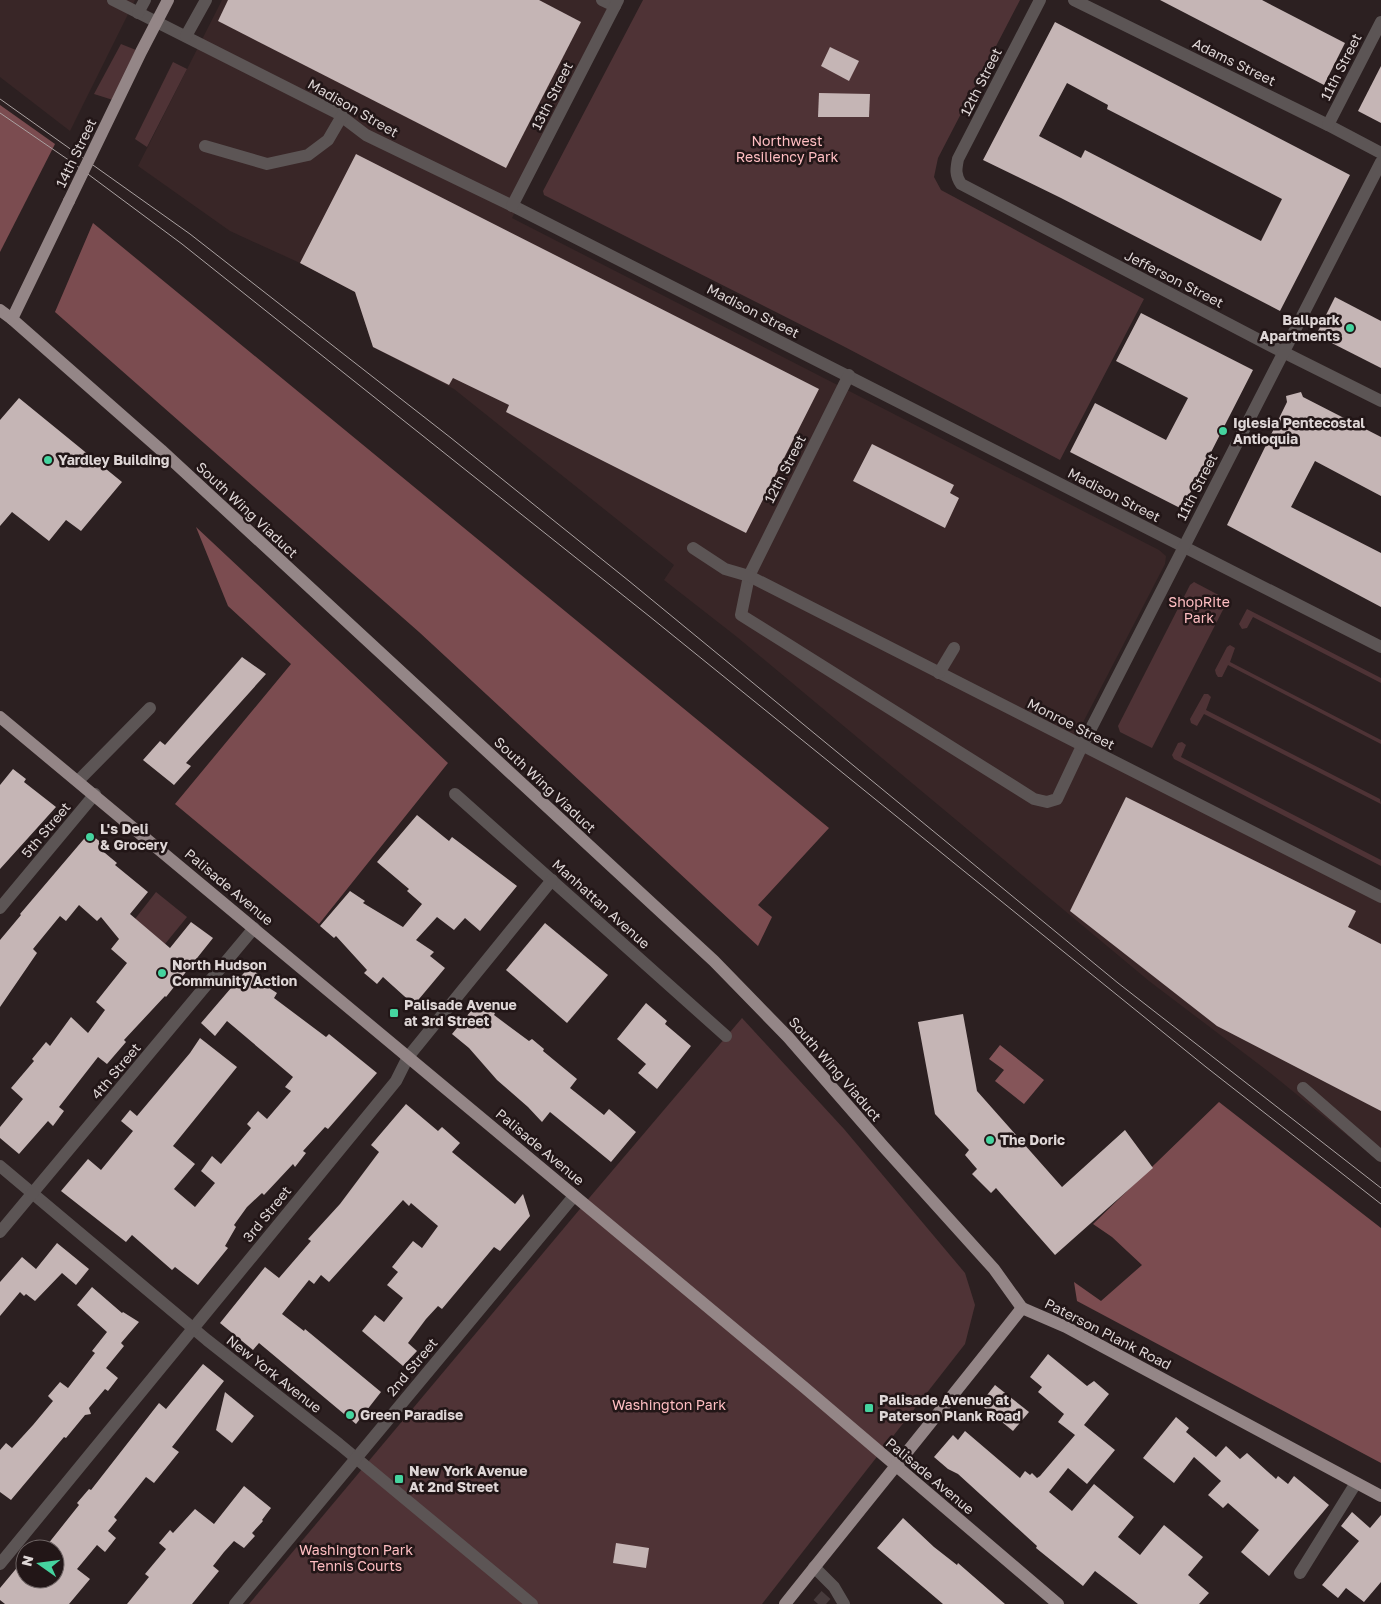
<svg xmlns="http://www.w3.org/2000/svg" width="1381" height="1604" font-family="'Golos Text',sans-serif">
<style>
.built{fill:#392627}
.green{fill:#4f3336}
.forest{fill:#7b4c50}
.water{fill:#855559}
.building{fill:#c5b5b5;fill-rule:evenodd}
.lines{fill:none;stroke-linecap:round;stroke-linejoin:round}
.minor-tunnel{stroke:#473b3c;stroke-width:12;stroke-dasharray:12 6;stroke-linecap:butt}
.minor{stroke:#5c5555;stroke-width:12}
.major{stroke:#948687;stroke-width:12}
.tram{stroke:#aba2a2;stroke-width:1}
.major-bridge{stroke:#948687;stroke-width:12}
.poi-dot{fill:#45d49f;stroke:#221617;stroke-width:2}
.labels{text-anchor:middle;stroke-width:5;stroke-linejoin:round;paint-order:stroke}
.street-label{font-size:14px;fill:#ded6d6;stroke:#221617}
.park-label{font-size:14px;fill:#ffbec2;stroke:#221617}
.poi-label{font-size:14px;font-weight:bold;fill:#ded6d6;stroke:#221617;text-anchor:start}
</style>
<rect width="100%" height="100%" fill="#2c2021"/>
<g class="built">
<path d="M0,0H135L70,131L0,77Z"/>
<path d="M222,0H621L512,218L1159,550L1166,556L1165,564L1076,736L1381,899V1163L1269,1072L1149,981L737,637L664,580L674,565L454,389L373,347L355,292L300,263L230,231L138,166Z"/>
</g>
<g class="green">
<path d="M643,0H1020L938,158L934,177L941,190L1144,299L1060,460L843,346L544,195L543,191Z"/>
<path d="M121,44L136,50L113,100L94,94Z"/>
<path d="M173,62L187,69L147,147L135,139Z"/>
<path d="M1194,582L1228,600L1152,748L1120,732L1118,726L1190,585Z"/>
<path d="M1247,609L1381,678V683L1253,617L1247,628L1242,629L1239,624Z"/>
<path d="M1230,645L1235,648L1230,662L1381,740V744L1228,665L1222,677H1218L1216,674L1215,670L1227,647Z"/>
<path d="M1204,694H1208L1211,697L1206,710L1380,799L1381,804L1204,714L1197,726L1191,723L1190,719Z"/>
<path d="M1182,742L1186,745L1181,757L1381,860V866L1174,759L1172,755L1178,743Z"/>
<path d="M156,892L187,917L165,944L135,919Z"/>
<path d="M742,1018L844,1129L965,1273L975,1305L965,1344L762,1604H249L590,1197Z"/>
</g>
<g class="forest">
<path d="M0,105L55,144L0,252Z"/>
<path d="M93,223L829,828L758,905L772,917L758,946L419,632L55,312Z"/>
<path d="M196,527L448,763L319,924L175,804L291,664L228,606Z"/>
<path d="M1219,1102L1381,1228V1463L1077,1301L1074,1282L1101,1301L1142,1265L1112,1237L1093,1224Z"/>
</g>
<path class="water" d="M1000,1045L1044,1080L1024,1104L995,1081L1004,1070L989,1059Z"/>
<g class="building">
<path d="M228,0H539L581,22L506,168L218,21Z"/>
<path d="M1160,0H1262L1345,43L1324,85Z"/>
<path d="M1055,22L1350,175L1280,311L1061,198L983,160ZM1067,83L1108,105L1107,109L1282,199L1261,241L1085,150L1081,158L1039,136Z"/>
<path d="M830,47L859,61L849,81L821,66Z"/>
<path d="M1381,66V123L1358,111Z"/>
<path d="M819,93L870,94L869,117H818Z"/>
<path d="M356,154L819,389L746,533L506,412L509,405L453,378L449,385L373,347L355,292L300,263Z"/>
<path d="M1335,297L1381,321V368L1316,335Z"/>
<path d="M1141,313L1253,370L1182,509L1070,452L1095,403L1166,440L1188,398L1116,361Z"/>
<path d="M1301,392L1303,397L1381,437V496L1315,461L1291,507L1381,553V607L1227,525L1287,402L1286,396Z"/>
<path d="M19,398L122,482L81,531L66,520L49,541L12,512L0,526V420Z"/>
<path d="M872,444L954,485L950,493L959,498L945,528L853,481Z"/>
<path d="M242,657L266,674L186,763L191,766L174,785L143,760L160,741L165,745Z"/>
<path d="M13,769L26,779L24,782L56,807L0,869V785Z"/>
<path d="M1126,797L1356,911L1348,927L1381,944V1111L1217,1026L1070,911Z"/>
<path d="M417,815L449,841L452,837L517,886L480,931L465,918L454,930L437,917L416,940L434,952L430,956L445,968L414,1005L383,977L377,984L364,973L367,970L336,936L334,938L320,926L350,891L365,901L363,903L403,927L422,904L407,891L409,889L377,862Z"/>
<path d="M89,833L103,844L99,848L117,863L115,865L148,892L130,914L170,948L191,922L213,938L166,997L165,996L124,1040L126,1042L107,1064L98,1057L59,1107L64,1111L53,1126L48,1121L19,1154L0,1138V1127L23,1099L11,1088L34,1061L32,1059L46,1042L50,1046L71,1017L88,1033L105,1010L96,1002L127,963L111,949L119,939L101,917L97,921L79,905L66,921L60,916L33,949L37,953L0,1007V940L21,915L20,914Z"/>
<path d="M545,923L608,975L567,1023L506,970Z"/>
<path d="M249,967L263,978L260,982L277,993L274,998L326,1037L329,1034L377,1073L328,1129L325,1127L303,1151L306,1153L295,1167L293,1164L264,1195L262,1193L247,1207L234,1225L236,1227L225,1246L228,1248L198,1285L175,1267L172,1270L132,1235L126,1242L61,1191L88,1159L101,1170L133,1131L121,1121L130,1110L137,1116L190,1053L200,1038L237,1067L173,1146L195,1164L174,1189L195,1207L215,1183L201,1171L212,1156L221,1164L251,1128L247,1124L258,1111L267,1119L291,1091L285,1087L293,1077L227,1021L215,1036L201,1023Z"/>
<path d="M480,1000L495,1013L494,1015L529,1041L532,1039L544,1049L543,1051L577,1079L570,1088L604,1115L609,1109L636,1132L611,1162L550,1112L542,1122L528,1107L497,1080L469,1048L452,1034Z"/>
<path d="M646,1003L667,1021L665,1024L691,1046L657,1089L638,1073L646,1064L617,1039Z"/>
<path d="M963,1014L977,1091L1062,1187L1125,1130L1153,1168L1055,1255L996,1188L991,1193L972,1174L977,1169L965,1155L969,1150L935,1114L918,1022Z"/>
<path d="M406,1104L438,1131L442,1127L460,1143L452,1152L515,1204L523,1194L530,1216L500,1251L494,1247L442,1309L438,1306L426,1319L408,1343L417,1351L403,1366L362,1331L375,1315L384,1322L403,1298L387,1285L398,1272L392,1267L413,1241L422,1248L438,1226L411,1203L409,1206L403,1200L329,1282L321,1275L314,1284L309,1280L282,1314L304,1331L305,1329L381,1392L356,1424L259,1343L253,1350L220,1323L265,1267L279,1278L311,1241L308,1239L340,1204L379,1152L371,1145Z"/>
<path d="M57,1243L89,1269L76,1285L62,1273L35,1301L26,1294L24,1296L20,1292L0,1316V1282L22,1257L36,1269Z"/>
<path d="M92,1287L122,1313L123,1312L139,1322L121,1343L124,1346L106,1368L118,1378L108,1391L105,1389L89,1408L91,1414L85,1415L66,1438L64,1437L11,1500L0,1492V1450L6,1443L12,1448L33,1425L53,1401L48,1396L60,1382L68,1388L95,1353L92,1351L107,1332L77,1305Z"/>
<path d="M1048,1354L1087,1386L1094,1381L1109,1394L1084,1425L1115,1450L1087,1484L1068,1468L1049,1492L1072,1511L1094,1484L1134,1517L1118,1537L1140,1555L1164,1525L1203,1557L1188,1575L1209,1593L1199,1604H1138L1095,1571L1083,1586L1036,1548L1037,1546L958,1474L948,1469L934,1457L953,1435L958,1440L965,1431L1020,1478L1025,1471L1030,1475L1032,1473L1037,1478L1040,1476L1075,1435L1058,1422L1064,1414L1038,1392L1042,1387L1030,1377Z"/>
<path d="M203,1364L224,1381L172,1447L179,1452L154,1483L146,1477L114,1517L117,1520L108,1531L116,1538L105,1552L97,1545L77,1569L90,1579L69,1604H5L0,1600V1588L25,1558V1579H55V1549H44L79,1505L77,1503L89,1489L91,1490L159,1403L166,1409Z"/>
<path d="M995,1385L1029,1412L1013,1431L980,1404Z"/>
<path d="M225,1392L254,1416L232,1443L216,1430Z"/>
<path d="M1176,1417L1189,1428L1186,1432L1216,1457L1226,1446L1240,1459L1247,1453L1276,1479L1278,1476L1288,1484L1294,1476L1329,1505L1269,1576L1241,1552L1259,1530L1228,1503L1223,1508L1208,1495L1221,1481L1194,1457L1174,1483L1143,1458Z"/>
<path d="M244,1486L271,1508L262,1520L263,1521L252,1533L255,1536L244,1548L234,1541L224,1552L213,1566L219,1571L192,1604H127L149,1577L145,1574L166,1549L159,1543L170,1530L173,1533L195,1509L214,1524Z"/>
<path d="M1352,1512L1370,1528L1381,1515V1582L1364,1602L1346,1588L1338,1598L1322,1585L1359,1541L1341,1526Z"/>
<path d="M903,1518L934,1547L957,1565L958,1563L1005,1604H943L890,1559L877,1548Z"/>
<path d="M616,1543L649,1548L646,1568L613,1563Z"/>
</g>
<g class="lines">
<path class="minor-tunnel" d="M818,1604L827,1594"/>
<g class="minor">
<path d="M113,0L337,113L366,135L517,208L1381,647"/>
<path d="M602,0L615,6"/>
<path d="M1040,0L958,159C956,169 955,175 961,184L1267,344L1381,401"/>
<path d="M1074,0L1328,125L1381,153"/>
<path d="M138,13L145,0"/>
<path d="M186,36L206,0"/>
<path d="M1328,125L1381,22"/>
<path d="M205,146L267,164L308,155L328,140L342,116"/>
<path d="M512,206L618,0"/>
<path d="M849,375L749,576L741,615L1034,799L1047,802L1057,799L1082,746L1381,162"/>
<path d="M693,548L725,569L749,576L1381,897"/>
<path d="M939,673L954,648"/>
<path d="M78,781L150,708"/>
<path d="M455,794L726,1036"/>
<path d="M0,908L95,794"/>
<path d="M1303,1088L1381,1156"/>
<path d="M0,1166L207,1340L339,1444L532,1604"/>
<path d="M0,1232L254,928"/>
<path d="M0,1564L396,1081L408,1057L552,880"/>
<path d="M814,1567L834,1587L844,1604"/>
<path d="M1300,1573L1356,1483"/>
<path d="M235,1604L574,1196"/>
</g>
<g class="major">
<path d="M0,310L12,319L161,450L714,961L788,1037L883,1146L994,1269L1022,1308"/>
<path d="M12,319L69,201"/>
<path d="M0,717L805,1388L1058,1604"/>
<path d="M1022,1308L1066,1327L1381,1496"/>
<path d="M785,1604C864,1505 944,1407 1022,1308"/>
</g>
<g class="tram">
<path d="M0,99L190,234L451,438L629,581L1118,983L1381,1188"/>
<path d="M0,113L73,163L182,244L649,616L1206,1067L1381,1204"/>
</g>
<path class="major-bridge" d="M69,201L141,52L168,0"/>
</g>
<g class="poi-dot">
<circle cx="1350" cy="328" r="5"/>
<circle cx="1223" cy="431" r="5"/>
<circle cx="48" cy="460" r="5"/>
<circle cx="90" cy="837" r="5"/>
<circle cx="162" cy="973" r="5"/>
<rect x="389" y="1008" width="10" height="10" rx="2.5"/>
<circle cx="990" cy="1140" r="5"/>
<rect x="864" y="1403" width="10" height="10" rx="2.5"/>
<circle cx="350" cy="1415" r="5"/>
<rect x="394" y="1474" width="10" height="10" rx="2.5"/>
</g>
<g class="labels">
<g class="street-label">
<text transform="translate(1234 62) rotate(26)" y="5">Adams Street</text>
<text transform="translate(1341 67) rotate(-63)" y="5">11th Street</text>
<text transform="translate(981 82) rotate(-63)" y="5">12th Street</text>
<text transform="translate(552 96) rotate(-63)" y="5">13th Street</text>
<text transform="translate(353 108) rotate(30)" y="5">Madison Street</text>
<text transform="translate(76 153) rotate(-64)" y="5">14th Street</text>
<text transform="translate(1174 279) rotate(27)" y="5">Jefferson Street</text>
<text transform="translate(753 311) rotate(27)" y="5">Madison Street</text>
<text transform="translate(785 469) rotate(-63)" y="5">12th Street</text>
<text transform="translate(1197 487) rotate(-63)" y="5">11th Street</text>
<text transform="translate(1114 495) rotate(27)" y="5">Madison Street</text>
<text transform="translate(247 510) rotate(43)" y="5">South Wing Viaduct</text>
<text transform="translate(1071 724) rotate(27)" y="5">Monroe Street</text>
<text transform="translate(545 785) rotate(43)" y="5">South Wing Viaduct</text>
<text transform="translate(46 830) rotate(-50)" y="5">5th Street</text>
<text transform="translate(229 887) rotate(40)" y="5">Palisade Avenue</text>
<text transform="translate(601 904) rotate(42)" y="5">Manhattan Avenue</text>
<text transform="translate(835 1069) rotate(49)" y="5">South Wing Viaduct</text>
<text transform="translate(116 1071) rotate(-50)" y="5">4th Street</text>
<text transform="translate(540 1147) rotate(40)" y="5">Palisade Avenue</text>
<text transform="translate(267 1214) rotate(-51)" y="5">3rd Street</text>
<text transform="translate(1108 1334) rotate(27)" y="5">Paterson Plank Road</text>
<text transform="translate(412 1367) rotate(-50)" y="5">2nd Street</text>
<text transform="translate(274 1374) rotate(38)" y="5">New York Avenue</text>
<text transform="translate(930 1476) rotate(40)" y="5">Palisade Avenue</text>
</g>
<g class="park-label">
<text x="787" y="146">Northwest<tspan x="787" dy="16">Resiliency Park</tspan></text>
<text x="1199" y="607">ShopRite<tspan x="1199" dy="16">Park</tspan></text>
<text x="669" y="1410">Washington Park</text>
<text x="356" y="1555">Washington Park<tspan x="356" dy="16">Tennis Courts</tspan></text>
</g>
<g class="poi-label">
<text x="1340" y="325" text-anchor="end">Ballpark<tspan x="1340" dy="16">Apartments</tspan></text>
<text x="1233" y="428">Iglesia Pentecostal<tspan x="1233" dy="16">Antioquia</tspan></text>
<text x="58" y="465">Yardley Building</text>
<text x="100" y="834">L's Deli<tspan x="100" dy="16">&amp; Grocery</tspan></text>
<text x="172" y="970">North Hudson<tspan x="172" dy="16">Community Action</tspan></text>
<text x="404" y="1010">Palisade Avenue<tspan x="404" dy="16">at 3rd Street</tspan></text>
<text x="1000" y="1145">The Doric</text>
<text x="879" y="1405">Palisade Avenue at<tspan x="879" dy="16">Paterson Plank Road</tspan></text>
<text x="360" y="1420">Green Paradise</text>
<text x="409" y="1476">New York Avenue<tspan x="409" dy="16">At 2nd Street</tspan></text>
</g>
</g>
<g transform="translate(40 1564) rotate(284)"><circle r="24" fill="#221617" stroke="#6d6363"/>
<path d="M0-4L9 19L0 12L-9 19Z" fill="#45d49f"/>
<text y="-8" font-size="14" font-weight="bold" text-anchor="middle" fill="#ded6d6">N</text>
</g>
</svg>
